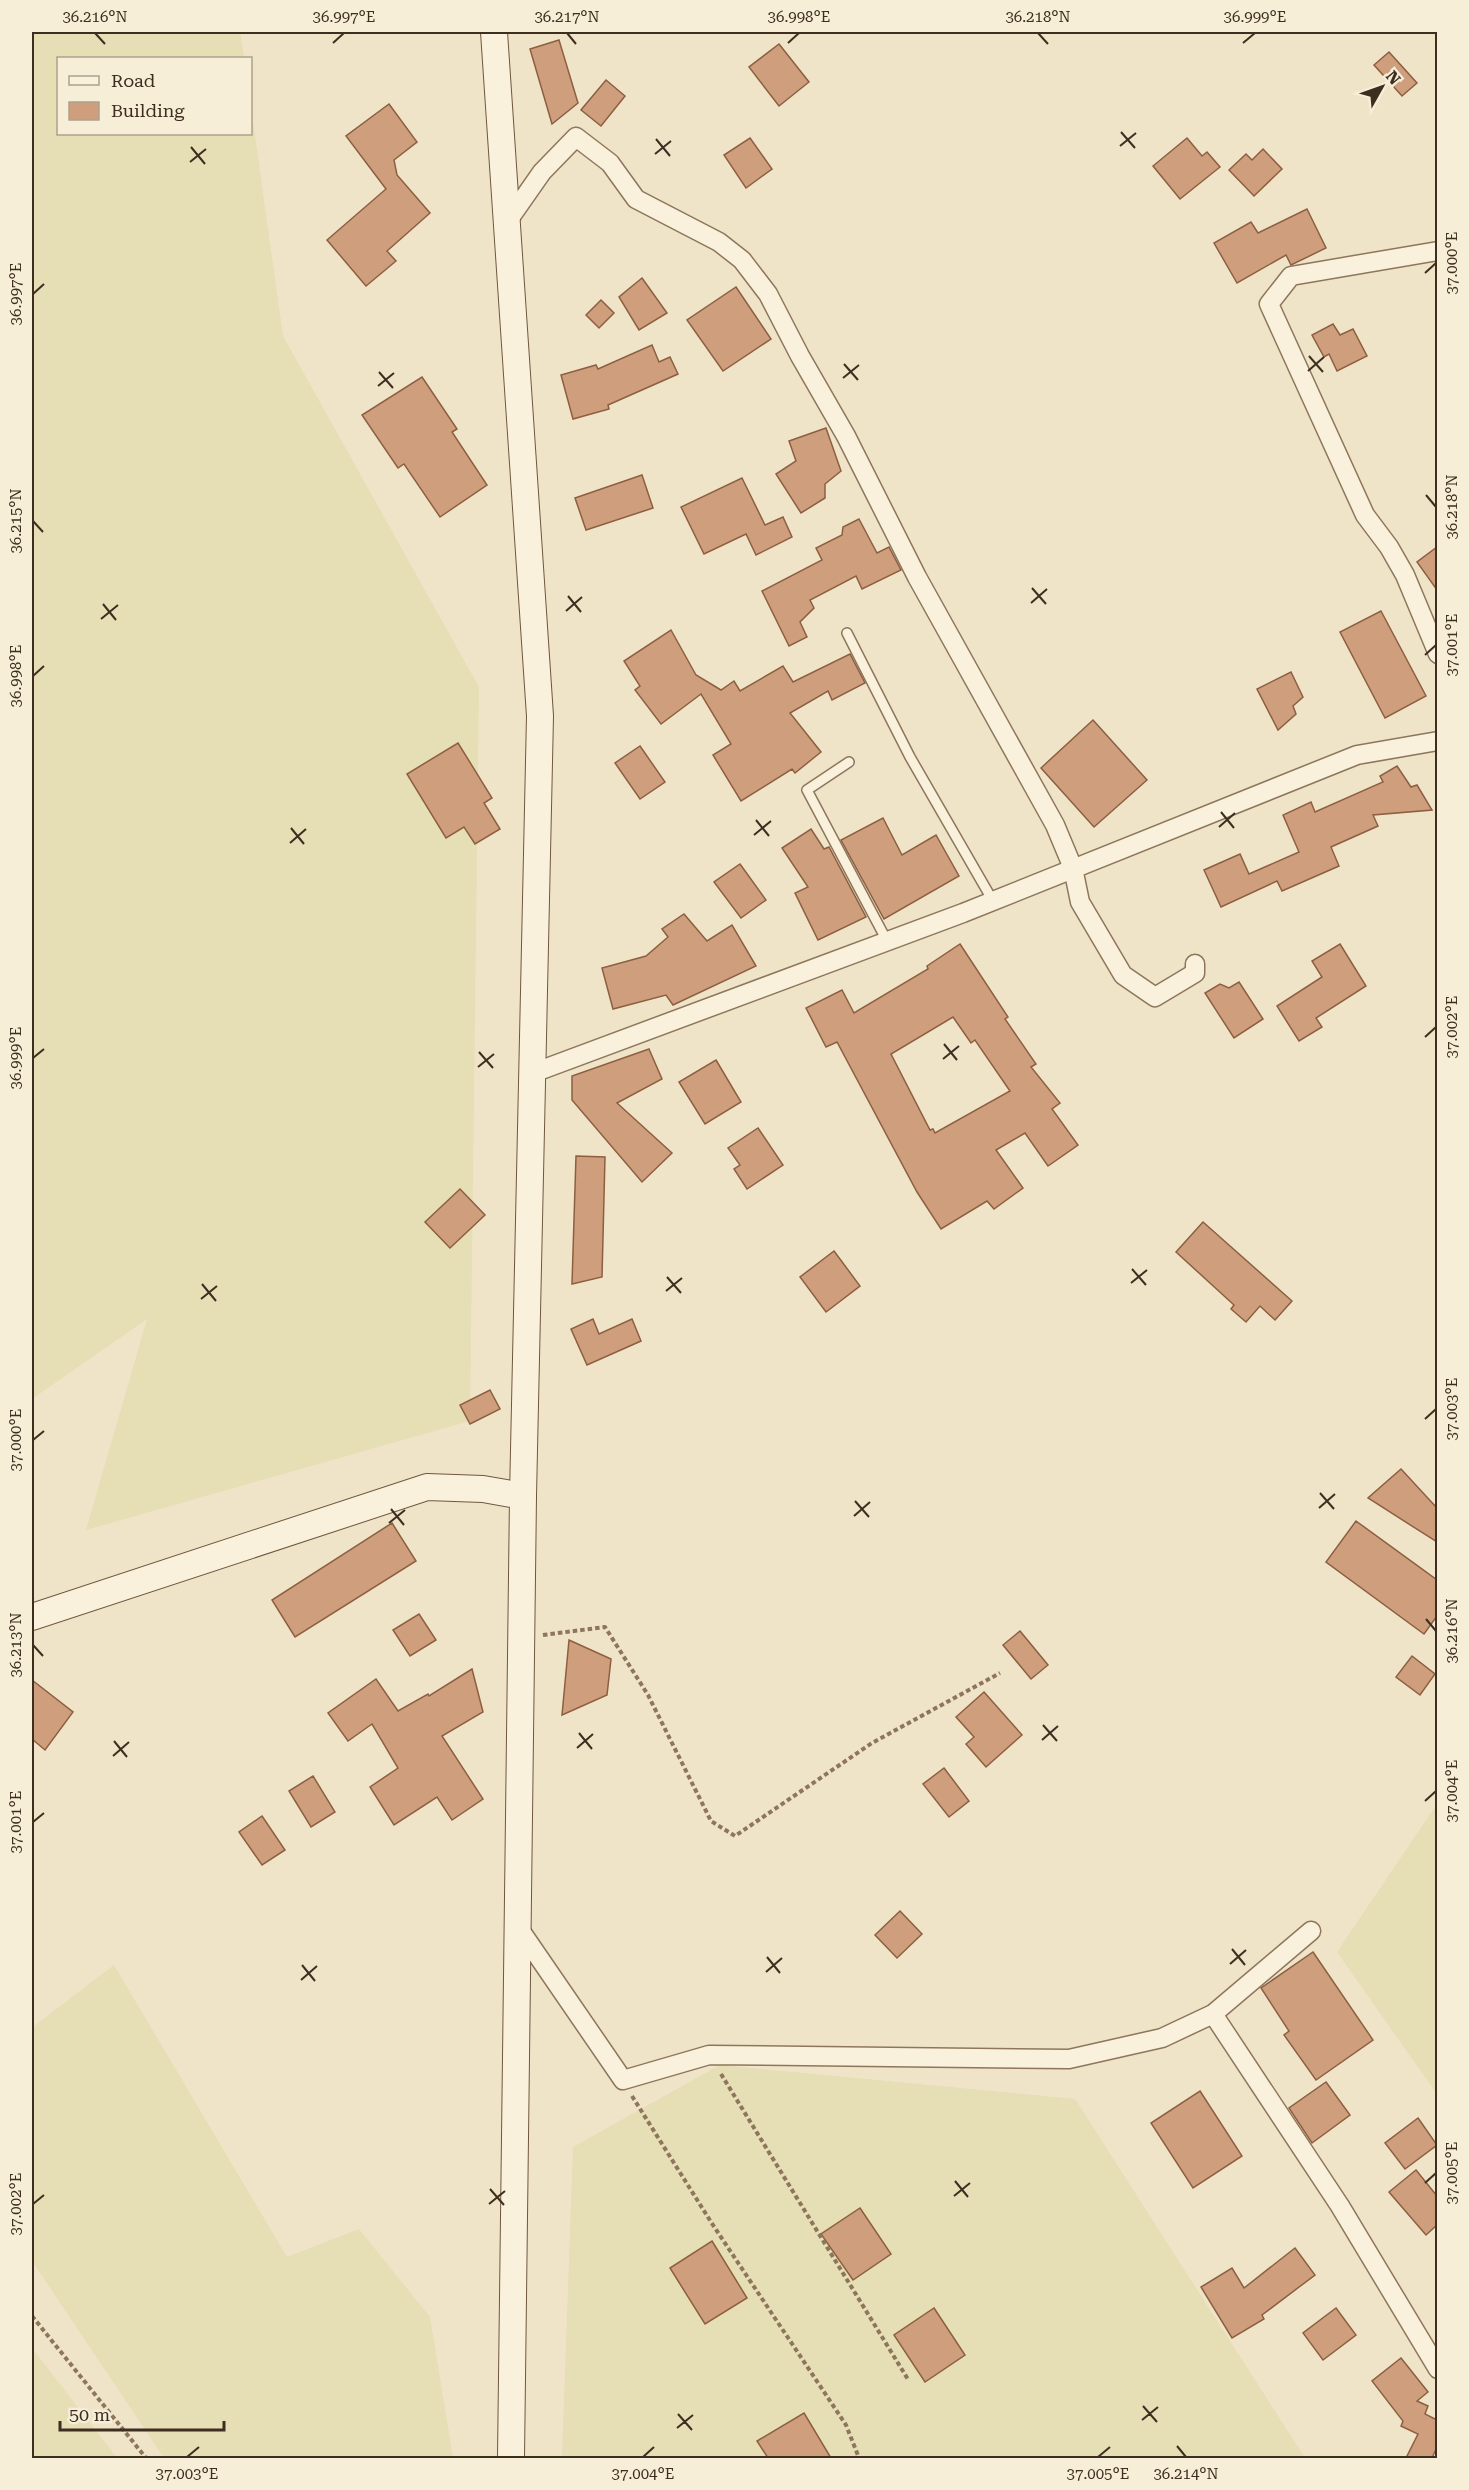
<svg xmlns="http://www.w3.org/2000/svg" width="1469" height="2490" font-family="'Roboto Serif',serif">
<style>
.farmland{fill:#e6deb5}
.building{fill:#cf9f7d;stroke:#8d5f41;stroke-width:1.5;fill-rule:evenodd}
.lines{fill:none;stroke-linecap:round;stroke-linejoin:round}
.lane-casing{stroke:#8d765c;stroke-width:12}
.street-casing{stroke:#8d765c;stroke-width:21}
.secondary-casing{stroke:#6f573f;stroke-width:28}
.path{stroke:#8d765c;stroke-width:4;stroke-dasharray:4.5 3;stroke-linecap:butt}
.lane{stroke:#faf1dc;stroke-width:9}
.street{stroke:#faf1dc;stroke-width:18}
.secondary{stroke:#faf1dc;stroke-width:26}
.ticks{fill:none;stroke:#3d2e20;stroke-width:2}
.neatline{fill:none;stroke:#3d2e20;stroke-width:2}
.ticks-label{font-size:15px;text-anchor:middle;fill:#3d2e20}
</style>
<rect width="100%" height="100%" fill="#f0e4c8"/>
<g class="farmland">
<path d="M32,32H240L244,58H58V134H250L251,107L283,336L479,687L470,1421L86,1530L147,1319L32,1399Z"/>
<path d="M1437,1804V2094L1337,1952Z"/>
<path d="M114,1965L287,2257L359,2229L430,2317L453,2458H164L32,2261V2037L34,2026Z"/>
<path d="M720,2065L1075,2099L1305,2458H562L573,2147Z"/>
<path d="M32,2348L117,2458H32Z"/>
</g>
<g class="building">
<path d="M559,40L578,103L552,124L530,49Z"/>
<path d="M779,44L809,82L779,106L749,67Z"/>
<path d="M1389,52L1417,83L1402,96L1374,65Z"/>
<path d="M606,80L625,96L601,126L581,110Z"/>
<path d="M389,104L417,142L394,160L397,175L430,213L387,251L396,261L366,286L327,240L386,189L346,136Z"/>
<path d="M750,138L772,169L746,188L724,155Z"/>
<path d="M1187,138L1202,156L1207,152L1220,167L1180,199L1153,166Z"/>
<path d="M1263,149L1282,169L1254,196L1229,170L1246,154L1252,160Z"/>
<path d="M1307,209L1326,248L1291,265L1286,255L1237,283L1214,243L1251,222L1258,233Z"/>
<path d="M642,278L667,313L639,330L619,297Z"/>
<path d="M736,287L771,339L723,371L687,320Z"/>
<path d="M601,300L614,313L599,328L586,315Z"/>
<path d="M1333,324L1340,335L1353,329L1367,356L1337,371L1329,354L1324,357L1312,335Z"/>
<path d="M652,345L659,362L670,357L678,374L608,405L609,409L573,419L561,375L596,365L598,369Z"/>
<path d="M422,377L457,429L452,432L487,485L440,517L404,464L398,468L362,415Z"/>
<path d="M826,428L841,471L825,484V498L801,513L776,474L796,461L789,441Z"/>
<path d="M642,475L653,508L586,530L575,498Z"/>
<path d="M742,478L765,525L783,517L792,537L756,555L746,534L704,554L681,507Z"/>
<path d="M859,519L877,553L889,547L901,570L862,589L856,576L810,600L814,608L800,622L807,637L789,646L762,591L822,560L816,548L842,535L843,527Z"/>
<path d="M1437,547V590L1417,562Z"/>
<path d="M1381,611L1426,696L1385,718L1340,632Z"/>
<path d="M671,630L696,675L721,690L734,681L740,691L783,666L793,682L850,654L865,683L832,700L828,691L790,713L821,752L795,773L792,769L741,801L713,755L731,744L701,694L661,724L635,690L640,686L624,661Z"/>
<path d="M1291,672L1303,697L1293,706L1296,714L1278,730L1257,689Z"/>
<path d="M1093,720L1147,780L1094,827L1041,768Z"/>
<path d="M458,743L492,798L484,803L500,829L475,844L464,827L446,838L407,774Z"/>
<path d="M640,746L665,782L640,799L615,763Z"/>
<path d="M1397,766L1411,787L1417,785L1432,810L1373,815L1378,826L1331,847L1339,866L1282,891L1277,881L1221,907L1204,870L1240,854L1249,874L1299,852L1283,815L1311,802L1315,812L1383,782L1380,776Z"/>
<path d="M883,818L902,855L936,835L959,876L884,919L841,840Z"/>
<path d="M811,829L824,849L829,847L866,917L818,940L795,893L808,887L782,848Z"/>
<path d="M740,864L766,900L741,918L714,882Z"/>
<path d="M684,914L707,941L732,925L756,966L673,1005L666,995L613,1009L602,968L646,956L668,937L662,929Z"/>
<path d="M960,944L1008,1017L1005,1019L1036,1064L1031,1067L1060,1103L1052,1109L1078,1145L1048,1166L1025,1133L996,1150L1023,1188L994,1209L987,1201L941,1229L917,1192L837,1042L826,1047L806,1008L842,990L854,1013L928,969L927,966ZM953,1017L971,1043L975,1040L1010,1091L935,1133L933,1129L930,1130L891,1054Z"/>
<path d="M1340,944L1366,986L1316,1018L1322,1027L1299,1041L1277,1006L1322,977L1312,961Z"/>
<path d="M1239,982L1263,1019L1234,1038L1205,993L1220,984L1229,988Z"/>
<path d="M649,1049L662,1079L617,1103L672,1153L642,1182L572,1100V1076Z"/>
<path d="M716,1060L741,1102L705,1124L679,1082Z"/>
<path d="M758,1128L783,1165L747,1189L734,1169L740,1165L728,1148Z"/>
<path d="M576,1156L605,1157L602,1277L572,1284Z"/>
<path d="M460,1189L485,1215L450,1248L425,1222Z"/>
<path d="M1203,1222L1292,1301L1275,1320L1260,1306L1246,1322L1231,1309L1234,1305L1176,1252Z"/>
<path d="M834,1251L860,1286L826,1312L800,1277Z"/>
<path d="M593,1319L599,1334L632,1319L641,1341L587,1365L571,1329Z"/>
<path d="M490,1390L500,1409L470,1424L460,1405Z"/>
<path d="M1401,1469L1437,1508V1542L1368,1498Z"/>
<path d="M1356,1521L1437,1580V1616L1424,1634L1326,1562Z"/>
<path d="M392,1523L416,1561L295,1637L272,1600Z"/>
<path d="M419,1614L436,1640L410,1656L393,1630Z"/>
<path d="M1020,1631L1048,1665L1031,1679L1003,1645Z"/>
<path d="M569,1640L611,1659L607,1695L562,1715Z"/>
<path d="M1412,1656L1435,1674L1420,1695L1396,1677Z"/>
<path d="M472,1669L483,1712L442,1736L483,1799L452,1820L437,1797L394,1825L370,1787L398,1768L372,1724L348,1741L328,1713L376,1679L398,1711L428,1694L429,1696Z"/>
<path d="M32,1680L73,1712L45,1750L32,1739Z"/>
<path d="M984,1692L1022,1735L986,1767L966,1744L974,1737L956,1717Z"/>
<path d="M944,1768L969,1801L949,1817L923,1784Z"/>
<path d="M313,1776L335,1812L311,1827L289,1791Z"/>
<path d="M262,1816L285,1850L262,1865L239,1832Z"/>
<path d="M900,1911L922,1934L897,1958L875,1935Z"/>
<path d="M1313,1952L1373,2040L1316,2080L1284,2035L1289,2031L1261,1988Z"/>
<path d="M1326,2082L1350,2115L1312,2143L1289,2108Z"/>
<path d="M1200,2091L1242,2156L1193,2188L1151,2123Z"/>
<path d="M1418,2118L1437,2145L1405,2169L1385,2143Z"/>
<path d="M1416,2170L1437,2196V2225L1426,2235L1389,2192Z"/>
<path d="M860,2208L891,2254L853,2280L821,2234Z"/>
<path d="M712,2241L747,2298L705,2324L670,2268Z"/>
<path d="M1295,2248L1315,2275L1262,2315L1264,2319L1232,2338L1201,2287L1232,2268L1244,2288Z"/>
<path d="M934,2308L965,2355L925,2382L894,2335Z"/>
<path d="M1336,2308L1356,2335L1323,2360L1303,2333Z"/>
<path d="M1401,2358L1428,2392L1417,2401L1428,2406L1425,2414L1437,2420V2447L1432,2458H1406L1418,2434L1401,2426L1403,2421L1372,2381Z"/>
<path d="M804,2413L831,2458H768L757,2441Z"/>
</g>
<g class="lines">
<g class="lane-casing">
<g id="lane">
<path d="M847,633L910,757L993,901"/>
<path d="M849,762L807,790L887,941"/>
</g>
</g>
<g class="street-casing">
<g id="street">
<path d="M507,222L542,172L576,137L610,163L636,199L719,242L742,260L768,294L800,356L846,436L917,577L1055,825L1073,868L1080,902L1123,975L1155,997L1195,973V964"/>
<path d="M1438,251L1291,276L1269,304L1365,515L1389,547L1405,575L1438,654"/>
<path d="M533,1073L963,913L1357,755L1438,741"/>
<path d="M518,1927L623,2080L709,2055L1069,2059L1162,2038L1213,2014L1311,1931"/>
<path d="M1213,2014L1340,2206L1438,2369"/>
</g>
</g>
<g class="secondary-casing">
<g id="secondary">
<path d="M494,32L540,716L523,1496L511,2458"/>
<path d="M32,1617L427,1487L483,1489L523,1496"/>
</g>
</g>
<g class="path">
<path d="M543,1635L605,1627L648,1695L711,1821L735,1836L872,1743L1000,1673"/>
<path d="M721,2074L909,2381"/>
<path d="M632,2096L711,2222L846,2425L859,2458"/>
<path d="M32,2316L146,2458"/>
</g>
<use href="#lane" class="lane"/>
<use href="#street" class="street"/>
<use href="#secondary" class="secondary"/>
</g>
<path class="ticks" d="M95,33L105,44M567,33L576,44M1038,33L1048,44M333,43L344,33M788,43L799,33M1243,43L1255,33M1121,132L1135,148M656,139L670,156M1120,146L1136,133M191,147L205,164M655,154L671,141M190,162L206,149M1425,273L1436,263M33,294L44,284M1309,356L1323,372M844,364L858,380M1308,371L1324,357M379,372L393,388M843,378L859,365M378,386L394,373M1426,495L1436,507M33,521L43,532M1032,588L1046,604M568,596L581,612M1031,603L1047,589M103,604L116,620M566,611L582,597M101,619L118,605M1425,655L1436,645M33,676L44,666M1221,812L1234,828M756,820L769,836M1219,827L1235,813M291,828L304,844M754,835L771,821M290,843L306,829M1425,1037L1436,1027M944,1044L957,1060M479,1052L493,1068M33,1058L44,1049M943,1059L959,1046M478,1067L494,1054M1132,1269L1146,1285M667,1277L681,1293M1131,1283L1147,1270M202,1284L216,1301M666,1291L682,1278M201,1299L217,1286M1425,1419L1436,1409M33,1440L44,1431M1320,1493L1334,1509M855,1501L869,1517M1319,1508L1335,1494M391,1509L404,1525M854,1516L870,1502M389,1523L405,1510M1426,1619L1436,1631M33,1645L43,1656M1043,1725L1057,1741M579,1733L592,1749M1042,1740L1058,1726M114,1741L127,1757M577,1748L593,1734M113,1756L129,1742M1425,1801L1436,1791M33,1822L44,1813M1232,1949L1245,1965M767,1957L780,1973M1230,1964L1246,1950M302,1965L315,1981M766,1972L782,1958M301,1980L317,1966M955,2181L968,2197M1425,2183L1436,2173M490,2189L504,2205M954,2196L970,2183M33,2204L44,2195M489,2204L505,2191M1143,2406L1157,2422M678,2414L692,2430M1142,2420L1158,2407M677,2428L693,2415M1177,2446L1186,2457M187,2457L199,2447M643,2457L654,2447M1098,2457L1110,2447"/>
<rect width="1469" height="2490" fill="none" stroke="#f7eed8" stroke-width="66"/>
<rect x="57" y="57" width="195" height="78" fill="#f7eed8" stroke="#ada18e" stroke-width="1.5"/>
<rect x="69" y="76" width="30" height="9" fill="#faf1dc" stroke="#ada18e" stroke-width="1.5"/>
<text x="111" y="87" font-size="18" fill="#3d2e20">Road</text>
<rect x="69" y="102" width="30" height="18" fill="#cf9f7d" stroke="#ada18e" stroke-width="1.5"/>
<text x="111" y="117" font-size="18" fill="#3d2e20">Building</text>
<g transform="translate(1382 87) rotate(50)" stroke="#f7eed8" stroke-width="4.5" paint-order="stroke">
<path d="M0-4.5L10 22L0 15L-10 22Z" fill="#3d2e20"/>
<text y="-9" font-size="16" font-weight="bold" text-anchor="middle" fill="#3d2e20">N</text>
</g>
<path d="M60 2421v9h164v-9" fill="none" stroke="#3d2e20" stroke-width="3"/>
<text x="69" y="2421" font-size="18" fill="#3d2e20" stroke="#f7eed8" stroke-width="4.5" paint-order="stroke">50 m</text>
<rect x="33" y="33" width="1403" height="2424" class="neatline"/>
<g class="ticks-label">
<text x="95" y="22">36.216°N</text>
<text x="344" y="22">36.997°E</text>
<text x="567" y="22">36.217°N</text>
<text x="799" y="22">36.998°E</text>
<text x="1038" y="22">36.218°N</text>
<text x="1255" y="22">36.999°E</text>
<text transform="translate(1452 263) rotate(-90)" y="5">37.000°E</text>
<text transform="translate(16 294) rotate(-90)" y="5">36.997°E</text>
<text transform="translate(1452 507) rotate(-90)" y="5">36.218°N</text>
<text transform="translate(16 521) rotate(-90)" y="5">36.215°N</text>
<text transform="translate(1452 645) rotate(-90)" y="5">37.001°E</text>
<text transform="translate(16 676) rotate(-90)" y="5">36.998°E</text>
<text transform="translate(1452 1027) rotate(-90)" y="5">37.002°E</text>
<text transform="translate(16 1058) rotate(-90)" y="5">36.999°E</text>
<text transform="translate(1452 1409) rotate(-90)" y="5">37.003°E</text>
<text transform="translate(16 1440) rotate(-90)" y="5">37.000°E</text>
<text transform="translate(1452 1631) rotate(-90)" y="5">36.216°N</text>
<text transform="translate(16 1645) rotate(-90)" y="5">36.213°N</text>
<text transform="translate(1452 1791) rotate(-90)" y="5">37.004°E</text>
<text transform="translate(16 1822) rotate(-90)" y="5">37.001°E</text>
<text transform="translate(1452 2173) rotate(-90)" y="5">37.005°E</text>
<text transform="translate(16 2204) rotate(-90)" y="5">37.002°E</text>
<text x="187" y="2479">37.003°E</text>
<text x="643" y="2479">37.004°E</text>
<text x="1098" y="2479">37.005°E</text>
<text x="1186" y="2479">36.214°N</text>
</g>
</svg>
